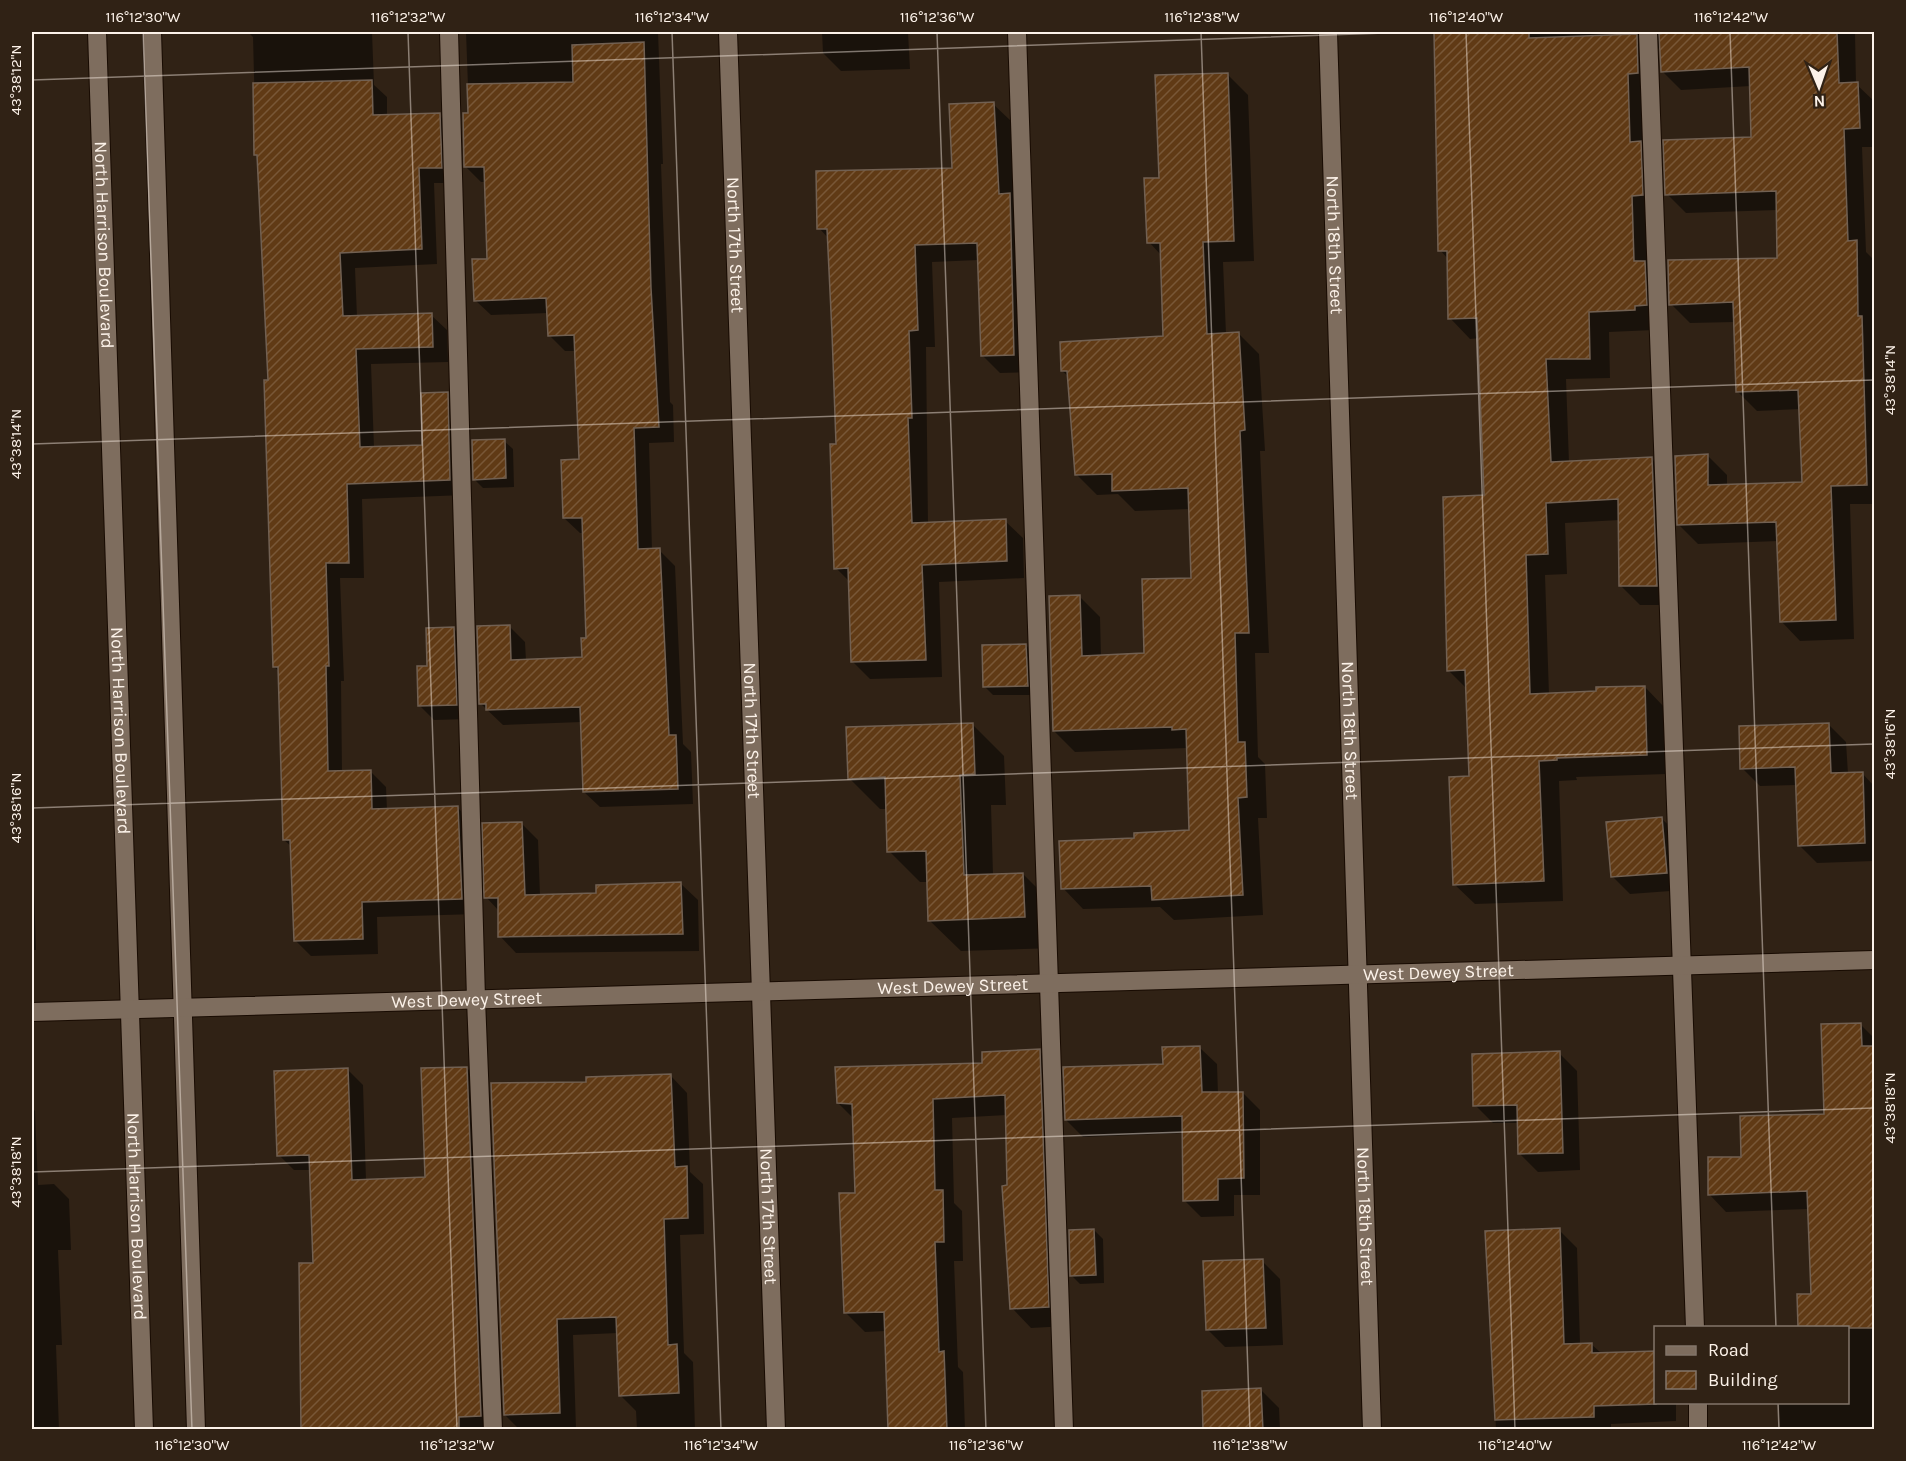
<svg xmlns="http://www.w3.org/2000/svg" width="1906" height="1461" viewBox="0 0 1906 1461" font-family="Karla,sans-serif">
  <style>
    .shadow { fill: #0007 }
    .building { fill: url(#building-hatch); stroke: #716052; stroke-width: 1.5 }
    .lines { fill: none; stroke-linecap: round; stroke-linejoin: round }
    .minor-casing { stroke: #180b02; stroke-width: 20 }
    .minor { stroke: #7e6d5e; stroke-width: 18 }
    .ticks { fill: none; stroke: #fcf2e9; stroke-width: 1.5; stroke-opacity: 0.45 }
    .labels { text-anchor: middle; dominant-baseline: central; stroke-width: 4.5; stroke-linejoin: round; paint-order: stroke }
    .street-label { font-size: 18px; fill: #fcf2e9; stroke: #302215 }
    .neatline { fill: none; stroke: #fcf2e9; stroke-width: 2 }
    .ticks-label { font-size: 15px; text-anchor: middle; fill: #fcf2e9 }
  </style>
  <defs>
    <pattern id="building-hatch" width="6" height="6" patternUnits="userSpaceOnUse" patternTransform="scale(1.5)"><rect width="6" height="6" fill="#603a15"/><path d="M-1 1l2-2M0 6l6-6M5 7l2-2" fill="none" stroke="#785737"/></pattern>
  </defs>
  <rect width="100%" height="100%" fill="#302215"/>
  <g class="shadow">
    <polygon points="248,32 372,32 374,85 387,97 387,116 439,115 455,131 456,183 434,183 437,264 355,268 357,317 431,315 447,330 448,362 371,364 374,448 424,446 447,394 463,410 465,495 362,499 364,578 340,578 344,681 341,681 342,772 370,771 386,787 387,810 457,807 473,823 477,914 377,917 378,954 311,956 296,941 292,847 284,840 280,672 274,667 269,381 258,157 256,154 253,37"/>
    <polygon points="466,32 658,32 663,164 661,164 670,402 673,405 674,442 649,443 652,550 659,550 675,566 683,744 691,752 693,804 600,807 584,792 582,722 503,725 481,704 510,627 525,642 526,661 583,659 588,639 584,533 580,533 564,518 580,461 576,351 565,351 549,335 548,313 491,315 475,300 489,260 486,182 481,182 466,167 469,114"/>
    <polygon points="822,32 908,32 910,69 841,71 823,53"/>
    <polygon points="1437,32 1855,32 1856,84 1874,101 1874,147 1862,147 1866,252 1874,260 1874,504 1850,504 1854,639 1800,641 1781,621 1779,541 1698,544 1679,525 1708,456 1727,475 1727,486 1803,483 1801,409 1757,411 1738,392 1735,322 1690,323 1671,304 1778,259 1778,210 1686,213 1667,194 1753,139 1751,86 1681,90 1662,71 1661,44 1656,53 1654,330 1609,332 1610,378 1566,379 1569,463 1652,459 1672,479 1676,605 1640,605 1620,585 1620,520 1565,523 1567,574 1545,575 1549,695 1645,687 1665,708 1667,774 1576,777 1577,780 1559,781 1563,901 1475,904 1454,884 1471,777 1468,690 1448,670 1485,497 1480,338 1470,339 1450,318 1448,259 1440,250"/>
    <polygon points="1227,74 1248,95 1254,261 1223,262 1226,334 1239,334 1259,354 1265,451 1260,451 1269,653 1255,653 1258,757 1265,764 1267,818 1258,818 1263,915 1174,920 1160,907 1083,909 1063,888 1136,839 1191,832 1188,748 1075,752 1054,731 1079,596 1100,617 1101,656 1146,655 1192,580 1190,509 1135,511 1118,494 1097,495 1076,474 1069,377 1062,371 1164,338 1161,255 1149,242 1160,179"/>
    <polygon points="993,104 1011,121 1015,201 1031,372 1000,373 983,356 979,260 932,262 935,347 926,347 928,524 1005,521 1023,538 1024,578 939,582 942,677 870,679 853,662 850,582 836,568 838,445 829,239 819,228 954,169"/>
    <polygon points="504,441 513,449 514,487 483,488 474,479"/>
    <polygon points="32,577 34,634 32,634"/>
    <polygon points="454,629 468,643 470,719 434,720 420,706"/>
    <polygon points="1026,645 1034,654 1036,695 993,695 985,687"/>
    <polygon points="1828,724 1846,742 1848,774 1862,773 1874,786 1874,861 1817,863 1799,845 1797,785 1760,786 1742,768"/>
    <polygon points="973,725 1004,756 1006,805 991,805 993,875 1023,874 1054,905 1056,948 961,951 929,920 928,882 920,882 889,851 887,809 880,809 849,778"/>
    <polygon points="1662,819 1680,836 1684,890 1630,894 1612,876"/>
    <polygon points="522,824 538,840 540,896 598,895 681,884 698,900 699,951 516,953 500,936 499,911 486,897"/>
    <polygon points="32,888 34,891 36,950 32,950"/>
    <polygon points="1861,1025 1874,1038 1874,1430 1715,1430 1780,1427 1779,1402 1848,1402 1848,1328 1812,1295 1809,1209 1726,1212 1709,1194 1742,1158 1825,1115"/>
    <polygon points="1200,1048 1217,1064 1218,1094 1243,1093 1260,1110 1260,1195 1234,1195 1234,1216 1201,1217 1184,1200 1184,1133 1083,1137 1066,1120"/>
    <polygon points="1039,1051 1059,1070 1067,1326 1031,1328 1012,1308 1007,1115 952,1118 954,1203 962,1211 963,1261 954,1261 958,1367 963,1372 965,1430 890,1430 886,1331 865,1332 845,1312 856,1194 854,1119 838,1103"/>
    <polygon points="1559,1053 1577,1071 1580,1170 1538,1172 1520,1154 1519,1123 1493,1123 1475,1105"/>
    <polygon points="467,1068 482,1083 496,1430 303,1430 314,1264 311,1170 294,1170 279,1155 348,1070 363,1085 366,1181 427,1179"/>
    <polygon points="671,1076 687,1093 690,1172 703,1184 704,1234 680,1235 684,1353 693,1362 695,1430 637,1430 636,1411 620,1395 618,1333 573,1335 576,1429 520,1430 505,1415 588,1083"/>
    <polygon points="32,1107 35,1111 38,1185 54,1184 69,1199 71,1250 58,1250 62,1345 56,1345 59,1430 32,1430"/>
    <polygon points="1094,1230 1103,1239 1104,1283 1080,1284 1072,1276"/>
    <polygon points="1559,1230 1577,1248 1580,1344 1591,1344 1656,1402 1676,1402 1676,1421 1611,1424 1611,1430 1496,1430 1487,1232"/>
    <polygon points="1262,1261 1280,1279 1283,1345 1225,1347 1207,1329"/>
    <polygon points="1261,1390 1279,1408 1280,1430 1205,1430"/>
  </g>
  <g class="building">
    <polygon points="1434,32 1529,32 1529,38 1637,34 1638,73 1628,74 1630,142 1641,141 1643,195 1632,196 1634,261 1645,261 1647,305 1635,306 1635,310 1589,312 1590,359 1546,359 1551,462 1652,457 1657,586 1619,586 1618,499 1546,503 1548,554 1526,555 1530,694 1596,691 1596,687 1645,686 1647,755 1557,758 1557,760 1539,761 1544,881 1453,885 1449,777 1469,776 1465,670 1447,671 1443,497 1484,495 1477,318 1448,319 1447,251 1438,251"/>
    <polygon points="1669,32 1837,32 1839,83 1858,82 1860,128 1844,129 1848,241 1857,240 1858,316 1862,316 1867,485 1831,486 1836,620 1780,622 1776,522 1677,525 1675,456 1708,454 1708,485 1802,482 1798,390 1736,392 1733,302 1669,305 1668,260 1777,258 1776,191 1665,195 1663,140 1751,137 1749,67 1661,72 1659,34"/>
    <polygon points="644,42 651,288 659,427 634,428 638,549 660,548 669,735 676,735 678,789 583,792 580,707 486,710 486,704 479,704 477,626 510,625 511,660 582,657 581,638 586,638 582,518 563,518 561,460 579,459 574,335 548,336 546,298 474,301 472,259 487,259 484,167 464,167 463,113 468,113 467,84 573,82 572,45"/>
    <polygon points="1228,73 1234,241 1203,242 1207,334 1239,332 1245,430 1240,431 1249,633 1235,633 1238,742 1245,742 1247,797 1238,798 1243,895 1152,900 1151,886 1061,889 1059,841 1134,838 1134,833 1189,830 1186,729 1172,730 1172,727 1053,731 1049,596 1080,595 1082,656 1144,653 1142,579 1191,578 1188,488 1112,491 1112,474 1075,475 1067,371 1061,371 1060,342 1163,336 1160,243 1147,243 1144,178 1159,178 1155,75"/>
    <polygon points="372,80 373,115 440,113 442,168 419,168 422,249 340,253 343,316 432,313 433,347 356,349 360,447 422,445 421,393 448,392 450,480 347,484 349,563 326,563 329,666 326,666 328,771 371,770 372,809 458,806 462,899 362,902 363,939 294,941 290,840 283,840 278,667 273,667 264,380 268,380 257,155 254,155 253,83"/>
    <polygon points="994,102 999,194 1010,193 1014,355 981,356 977,243 915,245 918,330 909,331 912,418 908,418 912,523 1006,519 1007,561 922,565 926,660 851,662 848,568 834,569 830,444 836,444 832,333 827,229 817,229 816,171 952,168 949,104"/>
    <polygon points="505,439 506,478 473,480 472,440"/>
    <polygon points="454,627 457,705 418,706 417,666 427,666 426,628"/>
    <polygon points="1026,644 1028,686 983,687 982,645"/>
    <polygon points="973,723 975,774 960,775 964,875 1023,873 1025,917 928,921 926,851 887,852 885,777 848,779 846,727"/>
    <polygon points="1829,723 1831,773 1863,772 1865,843 1798,846 1795,767 1740,769 1739,726"/>
    <polygon points="1662,817 1667,873 1611,877 1606,822"/>
    <polygon points="522,822 525,895 596,893 596,885 681,882 683,934 498,937 498,898 484,898 482,823"/>
    <polygon points="1861,1023 1862,1046 1875,1046 1875,1328 1798,1328 1797,1294 1811,1294 1807,1191 1708,1195 1708,1157 1741,1157 1740,1116 1824,1114 1821,1024"/>
    <polygon points="1200,1046 1202,1092 1243,1092 1244,1178 1218,1179 1218,1200 1183,1201 1182,1116 1065,1120 1063,1067 1163,1064 1162,1047"/>
    <polygon points="1040,1049 1049,1307 1010,1309 1002,1186 1007,1185 1005,1095 933,1099 935,1190 943,1190 944,1242 935,1242 939,1352 944,1351 947,1430 888,1430 884,1312 844,1313 839,1193 855,1193 852,1104 837,1103 835,1067 982,1063 982,1052"/>
    <polygon points="1560,1051 1563,1153 1518,1154 1517,1105 1473,1106 1472,1054"/>
    <polygon points="467,1067 481,1416 459,1417 459,1430 301,1430 299,1263 313,1263 309,1155 277,1156 274,1071 348,1068 352,1180 425,1177 421,1068"/>
    <polygon points="671,1074 675,1167 687,1166 688,1218 664,1219 668,1345 677,1344 679,1393 619,1396 616,1317 557,1319 560,1413 504,1415 491,1083 586,1082 586,1077"/>
    <polygon points="1560,1228 1564,1344 1592,1343 1592,1353 1656,1351 1656,1404 1594,1406 1594,1417 1495,1420 1485,1231"/>
    <polygon points="1094,1229 1096,1275 1070,1276 1069,1230"/>
    <polygon points="1263,1259 1266,1328 1206,1330 1203,1261"/>
    <polygon points="1261,1388 1263,1430 1203,1430 1202,1391"/>
  </g>
  <g class="lines">
    <g class="minor-casing">
      <g id="minor">
        <path id="s1" d="M97,32L144,1430"/>
        <polyline points="152,32 196,1430"/>
        <polyline points="449,32 476,999 493,1430"/>
        <path id="s2" d="M728,32L776,1430"/>
        <polyline points="1017,32 1064,1430"/>
        <path id="s3" d="M1328,32L1372,1430"/>
        <polyline points="1648,32 1695,1328"/>
        <path id="s4" d="M32,1012L1874,960"/>
        <polyline points="1698,1402 1698,1430"/>
      </g>
    </g>
    <use href="#minor" class="minor"/>
  </g>
  <path class="ticks" d="M143,32L192,1430M408,32L457,1430M672,32L721,1430M937,32L986,1430M1201,32L1250,1430M1466,32L1515,1430M1730,32L1776,1328M32,80L1414,32M32,444L1874,380M32,808L1874,744M32,1172L1874,1108M1778,1402L1779,1430"/>
  <g class="labels">
    <g class="street-label">
      <text stroke="none"><textPath href="#s1" startOffset="213">North Harrison Boulevard</textPath></text>
      <text stroke="none"><textPath href="#s2" startOffset="213">North 17th Street</textPath></text>
      <text stroke="none"><textPath href="#s3" startOffset="213">North 18th Street</textPath></text>
      <text stroke="none"><textPath href="#s1" startOffset="699">North Harrison Boulevard</textPath></text>
      <text stroke="none"><textPath href="#s2" startOffset="699">North 17th Street</textPath></text>
      <text stroke="none"><textPath href="#s3" startOffset="699">North 18th Street</textPath></text>
      <text stroke="none"><textPath href="#s4" startOffset="1407">West Dewey Street</textPath></text>
      <text stroke="none"><textPath href="#s4" startOffset="921">West Dewey Street</textPath></text>
      <text stroke="none"><textPath href="#s4" startOffset="435">West Dewey Street</textPath></text>
      <text stroke="none"><textPath href="#s1" startOffset="1185">North Harrison Boulevard</textPath></text>
      <text stroke="none"><textPath href="#s2" startOffset="1185">North 17th Street</textPath></text>
      <text stroke="none"><textPath href="#s3" startOffset="1185">North 18th Street</textPath></text>
    </g>
  </g>
  <rect width="1906" height="1461" fill="none" stroke="#302215" stroke-width="66"/>
  <rect x="1654" y="1326" width="195" height="78" fill="#302215" stroke="#82756a" stroke-width="1.5"/>
  <rect x="1666" y="1346" width="30" height="9" fill="#7e6d5e" stroke="#82756a" stroke-width="1.5"/>
  <text x="1708" y="1356" font-size="18" fill="#fcf2e9">Road</text>
  <rect x="1666" y="1371" width="30" height="18" fill="url(#building-hatch)" stroke="#82756a" stroke-width="1.5"/>
  <text x="1708" y="1386" font-size="18" fill="#fcf2e9">Building</text>
  <g transform="translate(1819 87) rotate(178)" stroke="#302215" stroke-width="4.5" paint-order="stroke">
  <path d="M0-4.5L10 22L0 15L-10 22Z" fill="#fcf2e9"/>
  <text y="-9" font-size="16" font-weight="bold" text-anchor="middle" fill="#fcf2e9">N</text>
  </g>
  <rect x="33" y="33" width="1840" height="1395" class="neatline"/>
  <g class="ticks-label">
    <text x="143" y="22">116°12'30"W</text>
    <text x="408" y="22">116°12'32"W</text>
    <text x="672" y="22">116°12'34"W</text>
    <text x="937" y="22">116°12'36"W</text>
    <text x="1202" y="22">116°12'38"W</text>
    <text x="1466" y="22">116°12'40"W</text>
    <text x="1731" y="22">116°12'42"W</text>
    <text transform="translate(16 80) rotate(-90)" y="5">43°38'12"N</text>
    <text transform="translate(1890 380) rotate(-90)" y="5">43°38'14"N</text>
    <text transform="translate(16 444) rotate(-90)" y="5">43°38'14"N</text>
    <text transform="translate(1890 744) rotate(-90)" y="5">43°38'16"N</text>
    <text transform="translate(16 808) rotate(-90)" y="5">43°38'16"N</text>
    <text transform="translate(1890 1108) rotate(-90)" y="5">43°38'18"N</text>
    <text transform="translate(16 1172) rotate(-90)" y="5">43°38'18"N</text>
    <text x="192" y="1450">116°12'30"W</text>
    <text x="457" y="1450">116°12'32"W</text>
    <text x="721" y="1450">116°12'34"W</text>
    <text x="986" y="1450">116°12'36"W</text>
    <text x="1250" y="1450">116°12'38"W</text>
    <text x="1515" y="1450">116°12'40"W</text>
    <text x="1779" y="1450">116°12'42"W</text>
  </g>
</svg>
